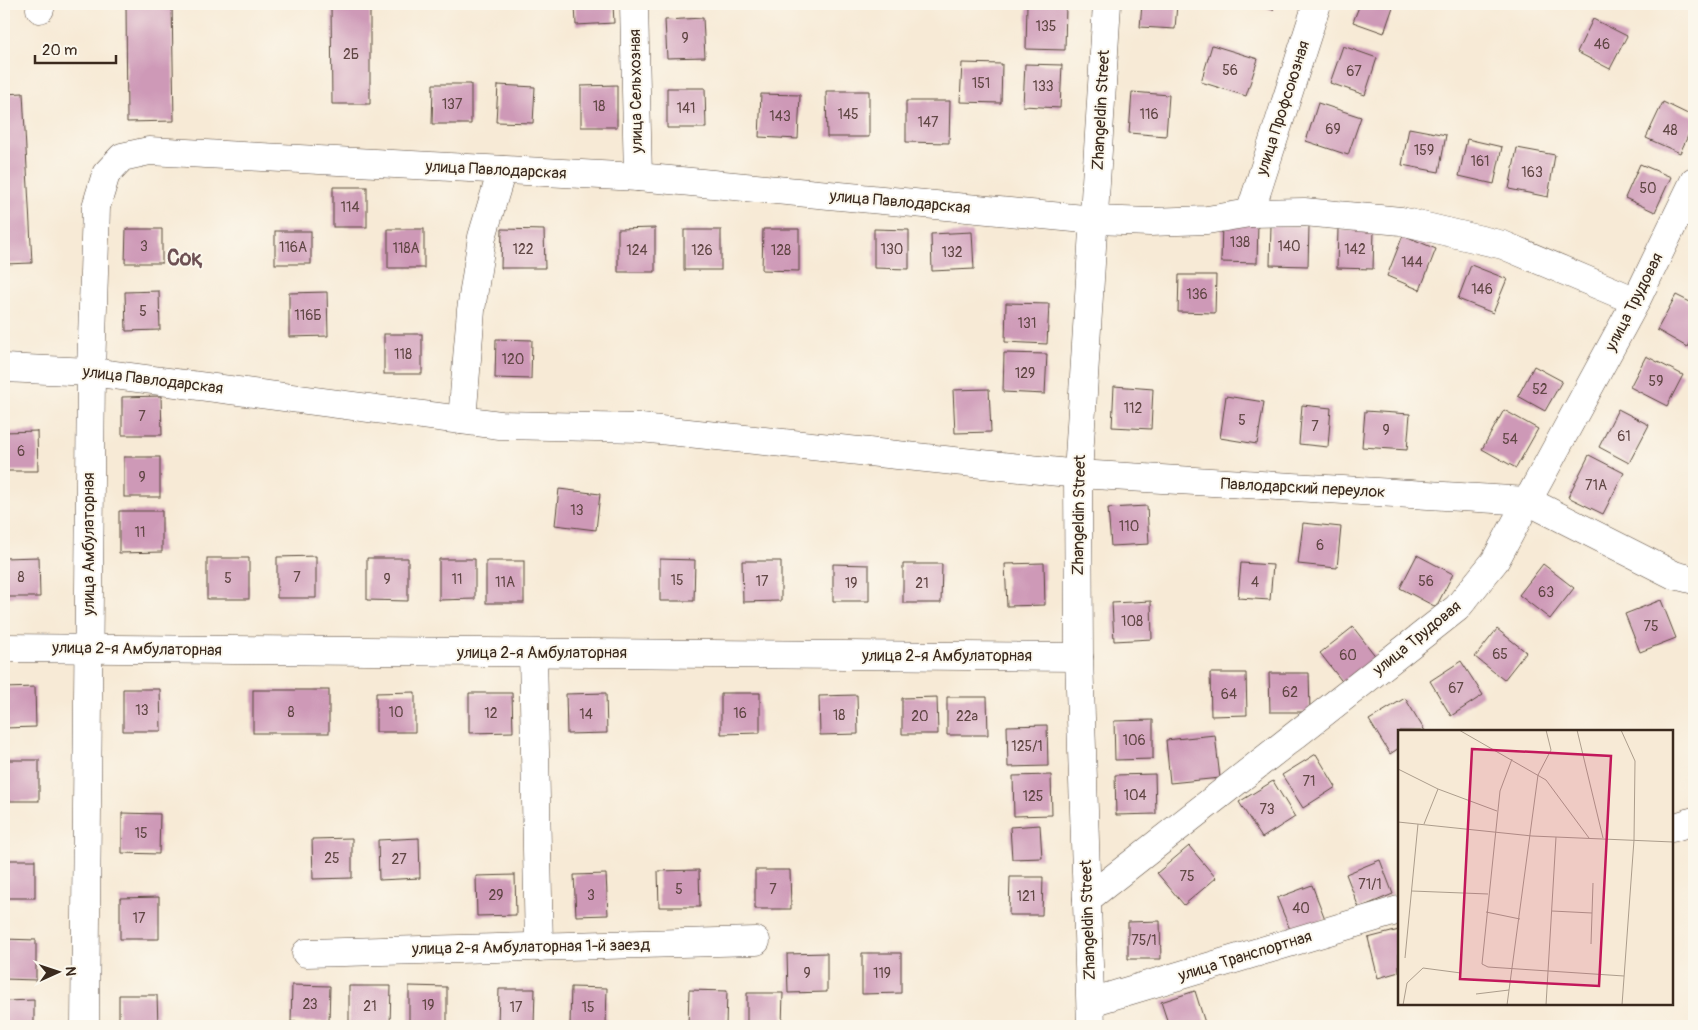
<svg xmlns="http://www.w3.org/2000/svg" width="1698" height="1030" viewBox="0 0 1698 1030" font-family="Pangolin,sans-serif">
  <style>
    .building { fill: #ce99b7 }
    .lines { fill: none; stroke-linecap: round; stroke-linejoin: round }
    .minor-casing { stroke: #57473a; stroke-width: 29 }
    .major-casing { stroke: #57473a; stroke-width: 29 }
    .minor { stroke: #fff; stroke-width: 28 }
    .major { stroke: #fff; stroke-width: 28 }
    .labels { text-anchor: middle; dominant-baseline: central; stroke-width: 4; stroke-linejoin: round; paint-order: stroke }
    .number-label { font-size: 14px; fill: #604644 }
    .street-label { font-size: 16px; fill: #3b2a1e; stroke: #fbf7ec }
    .district-label { font-size: 21px; font-weight: bold; fill: #6e5154; stroke: #fbf7ec }
    .inset-road { fill: none; stroke: #ac9d8c; stroke-width: 1 }
    .view { fill: #c2185b; fill-opacity: 0.15; stroke: #c2185b; stroke-width: 2.5 }
    .inset-edge { fill: none; stroke: #3b2a1e; stroke-width: 2.5 }
  </style>
  <rect width="100%" height="100%" fill="#fbf7ec"/>
  <filter id="ink" filterUnits="userSpaceOnUse"><feTurbulence type="fractalNoise" baseFrequency=".02" numOctaves="2"/><feDisplacementMap in="SourceGraphic" scale="10" xChannelSelector="R" yChannelSelector="G"/><feConvolveMatrix kernelMatrix="1 2 1 2 8 2 1 2 1" color-interpolation-filters="sRGB"/></filter>
  <filter id="wash" filterUnits="userSpaceOnUse"><feTurbulence type="fractalNoise" baseFrequency=".0096" numOctaves="4" result="noise"/><feDisplacementMap in="SourceGraphic" scale="20" xChannelSelector="R" yChannelSelector="G"/><feGaussianBlur stdDeviation="1.12" result="paint"/><feColorMatrix in="noise" values="0 0 0 0 0 0 0 0 0 0 0 0 0 0 0 0 0 1.4 0 .05"/><feComposite in="paint" operator="in"/></filter>
  <g filter="url(#wash)">
    <rect width="100%" height="100%" fill="#f7ead6"/>
    <g id="blocks">
      <g class="building">
        <polygon points="126,4 172,4 174,121 127,122"/>
        <polygon points="331,4 370,4 370,104 332,104"/>
        <polygon points="575,4 613,4 614,23 576,25"/>
        <polygon points="663,4 702,4 702,6 663,7"/>
        <polygon points="1027,4 1066,4 1065,50 1026,49"/>
        <polygon points="1142,4 1177,4 1175,29 1140,27"/>
        <polygon points="1255,4 1275,4 1273,10"/>
        <polygon points="1360,4 1394,4 1384,33 1353,22"/>
        <polygon points="703,18 705,57 667,58 665,20"/>
        <polygon points="1593,19 1627,36 1610,69 1577,52"/>
        <polygon points="1212,45 1258,59 1246,96 1201,82"/>
        <polygon points="1343,46 1377,58 1365,95 1330,83"/>
        <polygon points="962,63 1002,64 1001,103 960,102"/>
        <polygon points="1025,64 1062,65 1060,108 1023,106"/>
        <polygon points="433,84 471,84 471,124 432,124"/>
        <polygon points="498,85 535,87 533,123 496,122"/>
        <polygon points="617,85 617,127 581,127 581,86"/>
        <polygon points="667,88 705,88 706,128 667,128"/>
        <polygon points="826,91 869,91 869,137 827,137"/>
        <polygon points="1132,92 1169,95 1166,136 1129,133"/>
        <polygon points="23,93 32,263 4,264 4,94"/>
        <polygon points="761,94 800,95 798,139 759,137"/>
        <polygon points="906,101 950,101 949,143 906,142"/>
        <polygon points="1663,102 1694,117 1694,123 1680,153 1646,138"/>
        <polygon points="1318,103 1361,117 1348,155 1306,141"/>
        <polygon points="1409,128 1446,135 1439,172 1402,165"/>
        <polygon points="1467,139 1502,147 1494,184 1459,176"/>
        <polygon points="1517,148 1555,155 1548,197 1509,189"/>
        <polygon points="1640,164 1671,177 1655,212 1625,198"/>
        <rect x="333" y="187" width="34" height="40"/>
        <polygon points="1222,221 1258,222 1257,263 1221,262"/>
        <polygon points="1271,225 1309,226 1308,266 1270,265"/>
        <polygon points="655,228 655,272 618,272 618,229"/>
        <polygon points="126,229 162,229 162,263 125,263"/>
        <rect x="388" y="229" width="36" height="39"/>
        <polygon points="502,229 544,230 545,268 501,268"/>
        <polygon points="763,229 799,229 799,271 762,270"/>
        <polygon points="874,229 909,230 909,269 874,268"/>
        <polygon points="1338,229 1374,230 1373,269 1337,268"/>
        <rect x="684" y="230" width="37" height="40"/>
        <rect x="275" y="231" width="36" height="33"/>
        <polygon points="972,232 974,269 932,271 931,234"/>
        <polygon points="1403,235 1436,249 1420,290 1387,276"/>
        <polygon points="1471,265 1507,279 1493,313 1458,299"/>
        <polygon points="1179,275 1216,275 1215,313 1178,312"/>
        <polygon points="159,291 160,330 126,331 125,292"/>
        <polygon points="327,292 328,336 289,337 289,293"/>
        <polygon points="1676,295 1694,304 1694,334 1687,347 1657,330"/>
        <polygon points="1006,303 1049,304 1047,344 1005,342"/>
        <rect x="384" y="334" width="38" height="40"/>
        <polygon points="496,339 532,340 531,379 495,378"/>
        <polygon points="1004,353 1047,354 1045,394 1003,392"/>
        <polygon points="1646,356 1683,375 1667,406 1630,387"/>
        <polygon points="1534,366 1562,381 1545,411 1518,396"/>
        <polygon points="1114,386 1153,389 1151,429 1112,427"/>
        <polygon points="989,389 991,432 955,433 953,390"/>
        <polygon points="161,396 162,435 122,435 122,397"/>
        <polygon points="1226,396 1264,402 1257,444 1220,438"/>
        <polygon points="1302,405 1331,408 1328,447 1299,444"/>
        <polygon points="1618,409 1649,425 1629,463 1599,447"/>
        <polygon points="1504,410 1538,429 1516,468 1482,449"/>
        <polygon points="1365,411 1410,414 1407,450 1362,447"/>
        <polygon points="37,431 38,471 4,471 4,432"/>
        <polygon points="1589,455 1624,473 1603,514 1568,497"/>
        <rect x="124" y="457" width="36" height="40"/>
        <polygon points="559,489 600,494 596,530 555,525"/>
        <polygon points="1147,506 1149,544 1111,546 1108,508"/>
        <polygon points="119,511 162,511 162,552 119,553"/>
        <polygon points="1303,523 1341,527 1337,568 1298,564"/>
        <polygon points="1417,555 1453,574 1436,607 1400,588"/>
        <polygon points="316,556 316,598 277,598 277,557"/>
        <polygon points="39,557 40,597 4,597 4,558"/>
        <rect x="207" y="558" width="42" height="41"/>
        <polygon points="367,558 408,558 408,601 367,600"/>
        <polygon points="439,559 475,559 475,599 439,600"/>
        <polygon points="660,559 695,560 694,601 660,601"/>
        <rect x="486" y="561" width="38" height="42"/>
        <polygon points="742,561 781,561 781,601 743,602"/>
        <polygon points="1044,563 1045,605 1007,606 1005,564"/>
        <polygon points="1241,563 1273,565 1270,600 1238,598"/>
        <polygon points="833,564 869,565 869,601 833,601"/>
        <polygon points="903,564 942,564 941,603 903,603"/>
        <polygon points="1543,564 1574,588 1550,619 1519,595"/>
        <polygon points="1661,600 1676,638 1640,652 1625,614"/>
        <polygon points="1151,601 1152,639 1114,641 1112,603"/>
        <polygon points="1353,627 1377,658 1344,684 1320,653"/>
        <polygon points="1497,629 1526,652 1504,680 1475,657"/>
        <polygon points="1461,661 1483,695 1451,716 1430,681"/>
        <polygon points="1210,673 1246,673 1247,715 1211,716"/>
        <polygon points="1269,673 1309,673 1310,712 1270,712"/>
        <polygon points="35,687 36,727 4,728 4,688"/>
        <polygon points="123,689 160,689 161,731 123,731"/>
        <rect x="253" y="690" width="76" height="43"/>
        <polygon points="415,692 415,732 376,732 376,693"/>
        <polygon points="469,693 512,693 513,732 469,733"/>
        <polygon points="606,693 607,733 567,734 566,694"/>
        <polygon points="721,693 760,693 760,733 721,734"/>
        <polygon points="857,695 858,734 820,735 819,696"/>
        <polygon points="937,697 938,734 902,734 902,698"/>
        <polygon points="947,697 987,697 988,735 947,735"/>
        <polygon points="1405,698 1425,731 1399,731 1399,748 1390,754 1369,720"/>
        <polygon points="1153,720 1153,759 1115,760 1114,721"/>
        <polygon points="1047,725 1048,766 1008,767 1007,726"/>
        <polygon points="1215,735 1220,778 1170,783 1166,740"/>
        <polygon points="1316,754 1336,787 1303,808 1282,775"/>
        <rect x="4" y="760" width="35" height="41"/>
        <polygon points="1155,774 1156,814 1116,815 1115,775"/>
        <polygon points="1051,775 1052,815 1014,816 1013,776"/>
        <polygon points="1273,781 1295,817 1262,838 1239,802"/>
        <polygon points="122,813 160,814 159,854 122,853"/>
        <polygon points="1040,825 1042,858 1012,859 1010,827"/>
        <polygon points="352,838 352,878 313,879 312,839"/>
        <polygon points="419,838 420,878 379,880 378,840"/>
        <polygon points="1189,846 1216,878 1184,905 1157,873"/>
        <rect x="4" y="860" width="31" height="38"/>
        <polygon points="1380,860 1393,894 1359,908 1346,874"/>
        <polygon points="699,870 700,907 659,907 658,871"/>
        <polygon points="755,870 790,870 791,909 755,909"/>
        <polygon points="606,874 608,915 576,916 574,875"/>
        <polygon points="515,875 516,915 477,916 476,876"/>
        <polygon points="1010,877 1043,877 1042,915 1009,915"/>
        <polygon points="1312,885 1325,919 1291,932 1277,898"/>
        <polygon points="159,897 159,939 120,939 120,898"/>
        <polygon points="1160,921 1161,959 1128,959 1128,922"/>
        <polygon points="1399,930 1399,972 1378,978 1368,938"/>
        <polygon points="4,939 36,940 36,980 4,979"/>
        <polygon points="827,953 827,992 788,993 787,954"/>
        <polygon points="862,953 901,953 901,993 862,994"/>
        <polygon points="292,985 330,986 329,1022 291,1022"/>
        <polygon points="349,986 391,986 390,1026 349,1026"/>
        <polygon points="409,986 447,987 447,1024 409,1023"/>
        <polygon points="571,987 607,988 606,1026 570,1026"/>
        <polygon points="499,989 535,989 534,1026 498,1025"/>
        <polygon points="689,990 727,991 726,1026 688,1026"/>
        <polygon points="1195,991 1206,1026 1169,1026 1161,1002"/>
        <polygon points="747,993 783,993 782,1026 747,1026"/>
        <polygon points="119,995 157,995 158,1026 119,1026"/>
        <polygon points="34,1000 34,1026 4,1026 4,1001"/>
      </g>
    </g>
  </g>
  <g filter="url(#ink)">
    <use href="#blocks" fill-opacity="0" stroke="#57473a" stroke-width="1"/>
    <g class="lines">
      <g class="minor-casing">
        <g id="minor">
          <polyline points="634,4 638,177"/>
          <polyline points="40,9 41,4"/>
          <polyline points="1250,213 1317,4"/>
          <polyline points="4,368 91,372 500,425 641,428 1078,474 1528,501 1674,575 1694,580"/>
          <polyline points="462,420 471,310 482,237 502,170"/>
          <polyline points="4,648 1079,657"/>
          <polyline points="533,653 539,947"/>
          <polyline points="1672,828 1694,821"/>
          <polyline points="1087,899 1457,608 1495,561 1636,301 1694,181"/>
          <polyline points="306,953 756,941"/>
          <polyline points="1091,1002 1399,910"/>
          <polyline points="85,1026 91,372 96,207 106,174 122,157 149,151 638,177 1095,220 1150,222 1207,220 1250,213 1304,212 1401,221 1503,245 1636,301"/>
        </g>
      </g>
      <g class="major-casing">
        <polyline id="major" points="1091,1026 1079,657 1078,474 1107,4"/>
      </g>
      <use href="#minor" class="minor"/>
      <use href="#major" class="major"/>
    </g>
  </g>
  <g class="labels">
    <g class="number-label">
      <text x="1046" y="26">135</text>
      <text x="685" y="38">9</text>
      <text x="1602" y="44">46</text>
      <text x="351" y="54">2Б</text>
      <text x="1230" y="70">56</text>
      <text x="1354" y="71">67</text>
      <text x="981" y="83">151</text>
      <text x="1043" y="86">133</text>
      <text x="452" y="104">137</text>
      <text x="599" y="106">18</text>
      <text x="686" y="108">141</text>
      <text x="848" y="114">145</text>
      <text x="1149" y="114">116</text>
      <text x="780" y="116">143</text>
      <text x="928" y="122">147</text>
      <text x="1333" y="129">69</text>
      <text x="1670" y="130">48</text>
      <text x="1424" y="150">159</text>
      <text x="1480" y="161">161</text>
      <text x="1532" y="172">163</text>
      <text x="1648" y="188">50</text>
      <text x="350" y="207">114</text>
      <text x="1240" y="242">138</text>
      <text x="144" y="246">3</text>
      <text x="1289" y="246">140</text>
      <text x="293" y="247">116А</text>
      <text x="406" y="248">118А</text>
      <text x="523" y="249">122</text>
      <text x="892" y="249">130</text>
      <text x="1355" y="249">142</text>
      <text x="637" y="250">124</text>
      <text x="702" y="250">126</text>
      <text x="781" y="250">128</text>
      <text x="952" y="252">132</text>
      <text x="1412" y="262">144</text>
      <text x="1482" y="289">146</text>
      <text x="1197" y="294">136</text>
      <text x="143" y="311">5</text>
      <text x="308" y="315">116Б</text>
      <text x="1027" y="323">131</text>
      <text x="403" y="354">118</text>
      <text x="513" y="359">120</text>
      <text x="1025" y="373">129</text>
      <text x="1656" y="381">59</text>
      <text x="1540" y="389">52</text>
      <text x="1133" y="408">112</text>
      <text x="142" y="416">7</text>
      <text x="1242" y="420">5</text>
      <text x="1315" y="426">7</text>
      <text x="1386" y="430">9</text>
      <text x="1624" y="436">61</text>
      <text x="1510" y="439">54</text>
      <text x="21" y="451">6</text>
      <text x="142" y="477">9</text>
      <text x="1596" y="485">71А</text>
      <text x="577" y="510">13</text>
      <text x="1129" y="526">110</text>
      <text x="140" y="532">11</text>
      <text x="1320" y="545">6</text>
      <text x="21" y="577">8</text>
      <text x="297" y="577">7</text>
      <text x="228" y="578">5</text>
      <text x="387" y="579">9</text>
      <text x="457" y="579">11</text>
      <text x="677" y="580">15</text>
      <text x="762" y="581">17</text>
      <text x="1426" y="581">56</text>
      <text x="505" y="582">11А</text>
      <text x="1255" y="582">4</text>
      <text x="851" y="583">19</text>
      <text x="922" y="583">21</text>
      <text x="1546" y="592">63</text>
      <text x="1132" y="621">108</text>
      <text x="1651" y="626">75</text>
      <text x="1500" y="654">65</text>
      <text x="1348" y="655">60</text>
      <text x="1456" y="688">67</text>
      <text x="1290" y="692">62</text>
      <text x="1229" y="694">64</text>
      <text x="142" y="710">13</text>
      <text x="291" y="712">8</text>
      <text x="396" y="712">10</text>
      <text x="491" y="713">12</text>
      <text x="740" y="713">16</text>
      <text x="586" y="714">14</text>
      <text x="839" y="715">18</text>
      <text x="920" y="716">20</text>
      <text x="967" y="716">22а</text>
      <text x="1134" y="740">106</text>
      <text x="1027" y="746">125/1</text>
      <text x="1309" y="781">71</text>
      <text x="1135" y="795">104</text>
      <text x="1033" y="796">125</text>
      <text x="1267" y="809">73</text>
      <text x="141" y="833">15</text>
      <text x="332" y="858">25</text>
      <text x="399" y="859">27</text>
      <text x="1187" y="876">75</text>
      <text x="1370" y="884">71/1</text>
      <text x="679" y="889">5</text>
      <text x="773" y="889">7</text>
      <text x="496" y="895">29</text>
      <text x="591" y="895">3</text>
      <text x="1026" y="896">121</text>
      <text x="1301" y="908">40</text>
      <text x="139" y="918">17</text>
      <text x="1144" y="940">75/1</text>
      <text x="807" y="973">9</text>
      <text x="882" y="973">119</text>
      <text x="310" y="1004">23</text>
      <text x="428" y="1005">19</text>
      <text x="370" y="1006">21</text>
      <text x="516" y="1007">17</text>
      <text x="588" y="1007">15</text>
    </g>
    <g class="street-label">
      <text transform="translate(636 91) rotate(-91)">улица Сельхозная</text>
      <text transform="translate(1283 108) rotate(-72)">улица Профсоюзная</text>
      <text transform="translate(1101 110) rotate(-87)">Zhangeldin Street</text>
      <text transform="translate(496 170) rotate(3)">улица Павлодарская</text>
      <text transform="translate(900 202) rotate(5)">улица Павлодарская</text>
      <text transform="translate(1634 302) rotate(-63)">улица Трудовая</text>
      <text transform="translate(153 380) rotate(7)">улица Павлодарская</text>
      <text transform="translate(1303 488) rotate(3)">Павлодарский переулок</text>
      <text transform="translate(1079 515) rotate(-89)">Zhangeldin Street</text>
      <text transform="translate(89 544) rotate(-90)">улица Амбулаторная</text>
      <text transform="translate(1417 638) rotate(-39)">улица Трудовая</text>
      <text transform="translate(137 649) rotate(1)">улица 2-я Амбулаторная</text>
      <text x="542" y="653">улица 2-я Амбулаторная</text>
      <text x="947" y="656">улица 2-я Амбулаторная</text>
      <text transform="translate(1088 920) rotate(-92)">Zhangeldin Street</text>
      <text transform="translate(531 947) rotate(-1)">улица 2-я Амбулаторная 1-й заезд</text>
      <text transform="translate(1245 956) rotate(-17)">улица Транспортная</text>
    </g>
    <g class="district-label">
      <text x="185" y="258">Соқ</text>
    </g>
  </g>
  <g transform="translate(1398 730)">
    <rect width="275" height="275" fill="#f7ead6"/>
    <path class="inset-road" d="M61,0L148,50L191,108M179,0L205,108M223,0L237,31L236,110L224,275M114,29L102,61L84,234L90,237L226,246M0,39L40,59L99,81M0,92L134,106L275,112M26,94L40,59M14,161L90,164M154,181L194,183M88,182L122,189M193,214L195,153M7,228L20,94M78,264L111,260M5,275L9,253L25,238L63,243M109,275L140,45L153,20L148,0M148,275L158,107"/>
    <path class="view" d="M74,19L213,26L201,256L62,249Z"/>
    <rect width="275" height="275" class="inset-edge"/>
  </g>
  <rect width="1698" height="1030" fill="none" stroke="#fbf7ec" stroke-width="20"/>
  <g transform="translate(58 972) rotate(87)" stroke="#fbf7ec" stroke-width="4" paint-order="stroke">
  <path d="M0-4L9 19L0 12L-9 19Z" fill="#3b2a1e"/>
  <text y="-8" font-size="14" font-weight="bold" text-anchor="middle" fill="#3b2a1e">N</text>
  </g>
  <path d="M35 55v8h81v-8" fill="none" stroke="#3b2a1e" stroke-width="2.5"/>
  <text x="42" y="55" font-size="15" fill="#3b2a1e" stroke="#fbf7ec" stroke-width="4" paint-order="stroke">20 m</text>
</svg>
